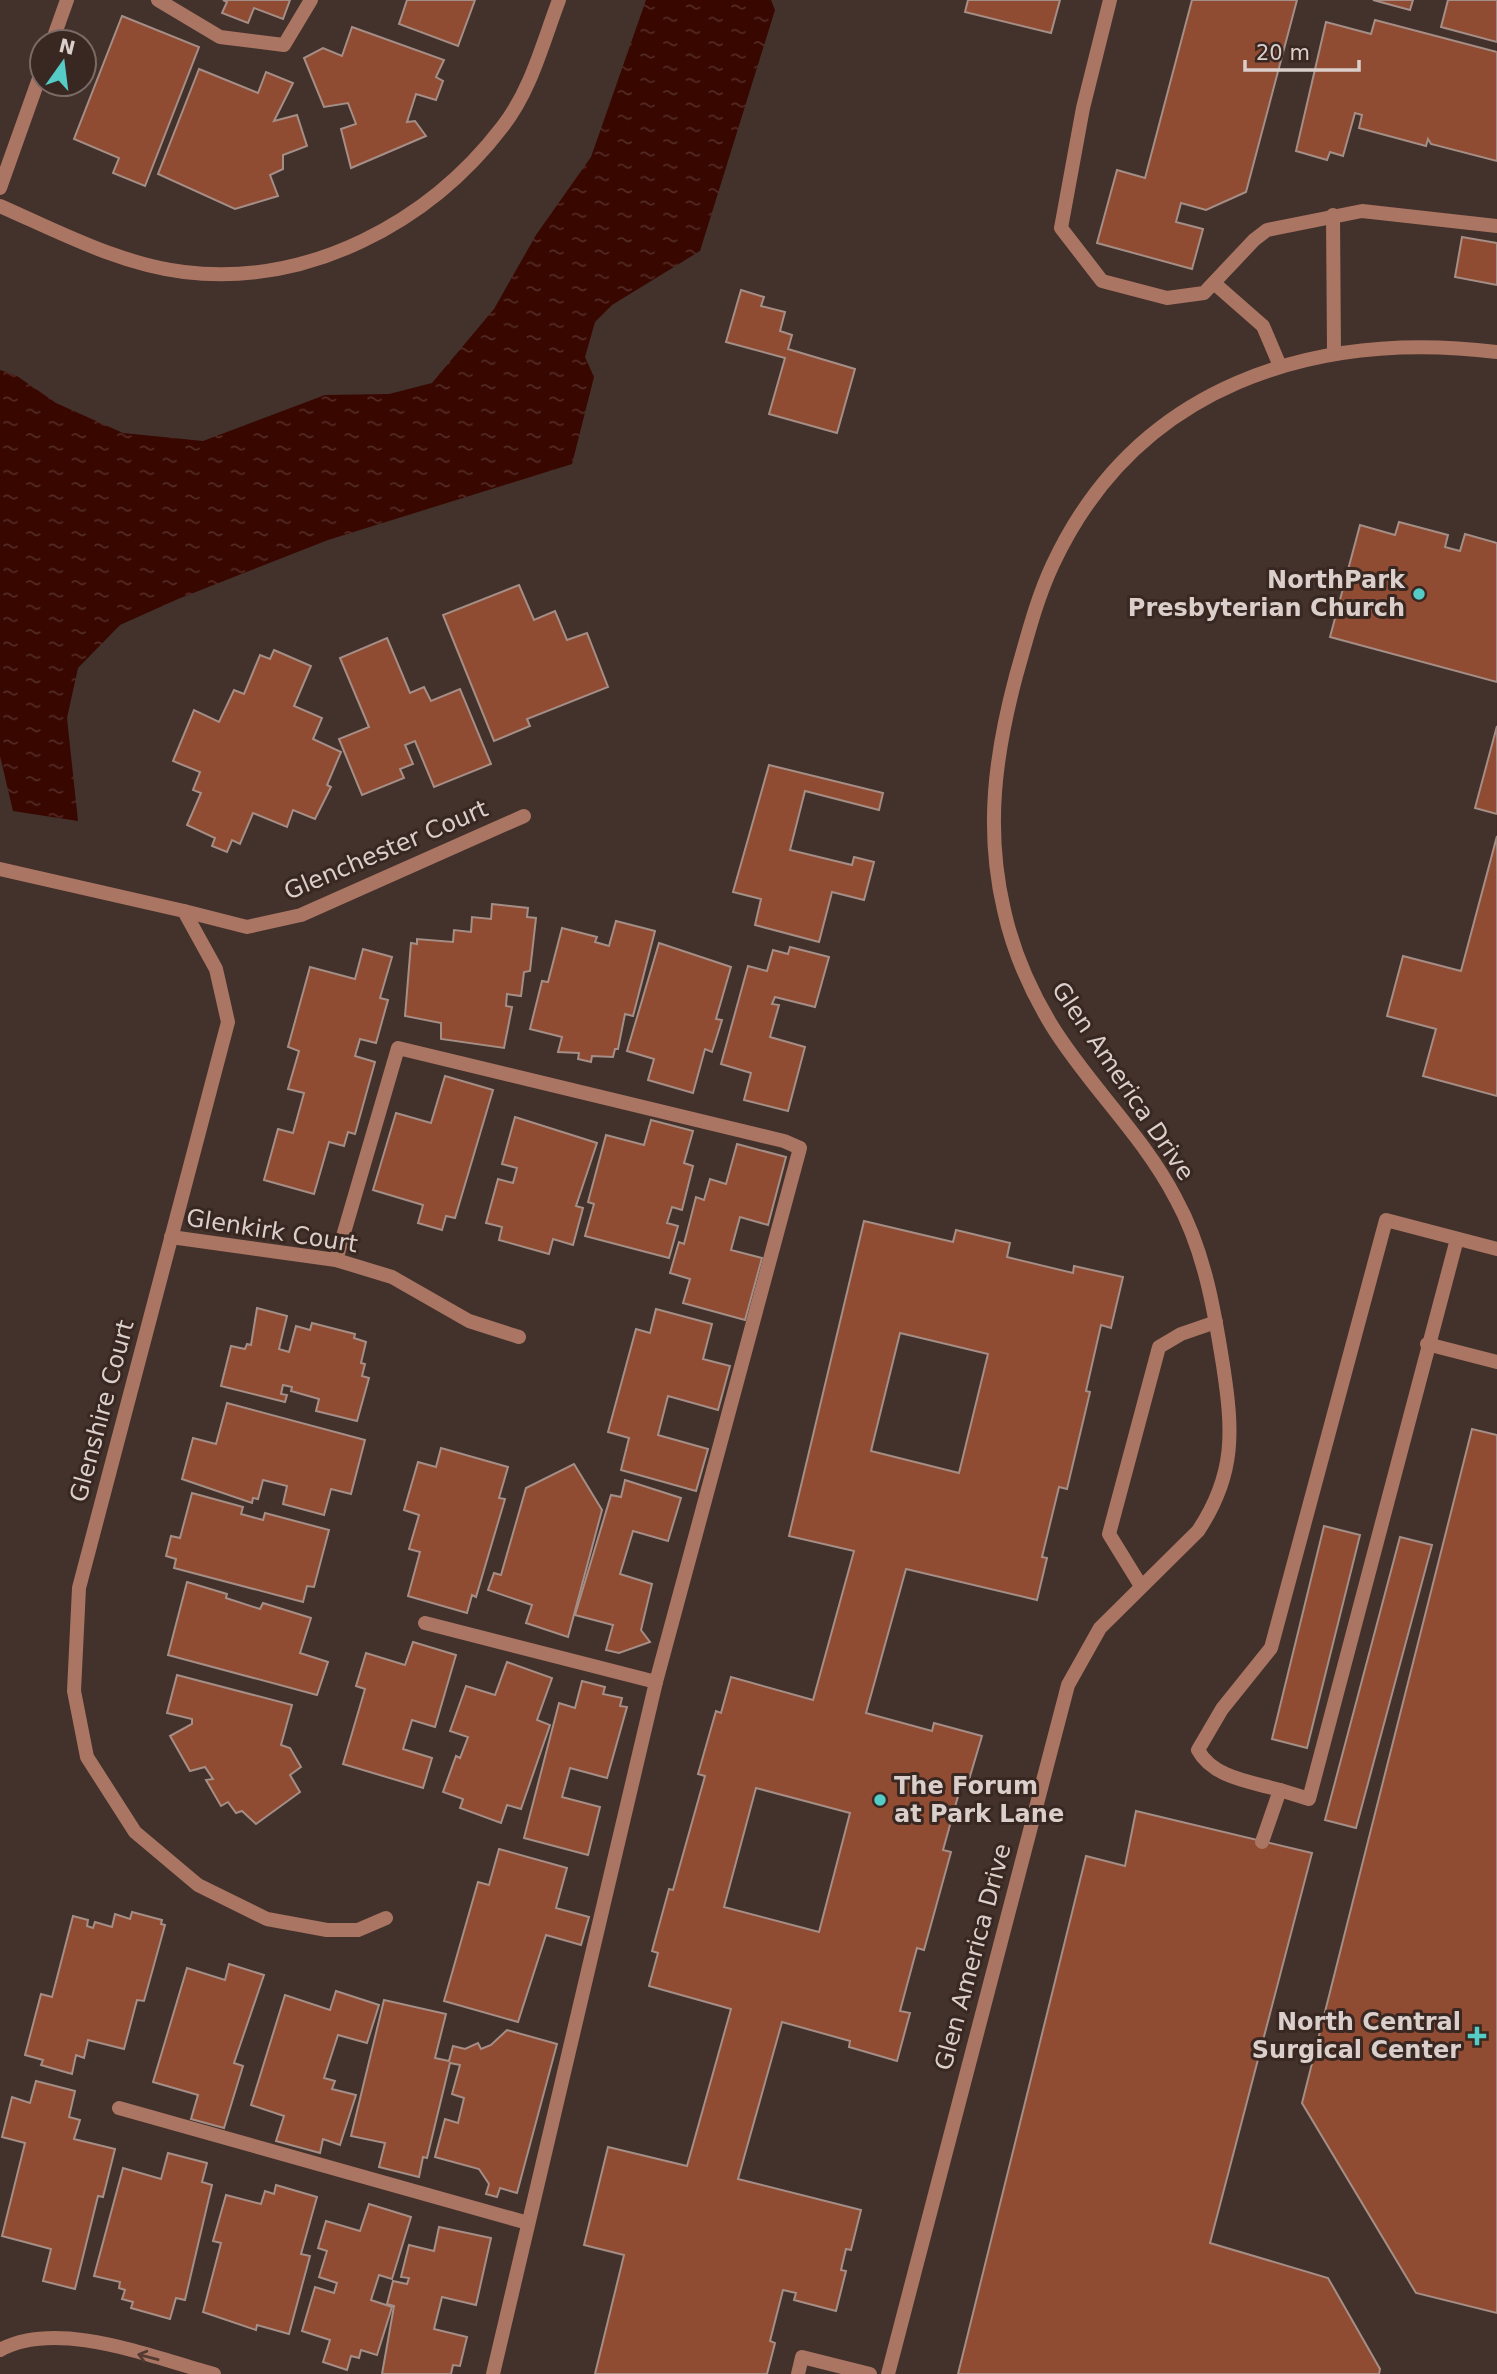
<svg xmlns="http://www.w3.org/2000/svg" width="1497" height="2374" viewBox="0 0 1497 2374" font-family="'DejaVu Sans',sans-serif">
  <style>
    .water { fill: url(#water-ripples) }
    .building { fill: #904b33; stroke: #a48e86; stroke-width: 2; fill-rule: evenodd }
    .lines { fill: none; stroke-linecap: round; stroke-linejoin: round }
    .lane { stroke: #aa7563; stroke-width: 14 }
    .street { stroke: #aa7563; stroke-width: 14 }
    .oneway { stroke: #553a32 }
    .poi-dot { fill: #55cdc6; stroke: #392721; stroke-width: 2.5 }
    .labels { text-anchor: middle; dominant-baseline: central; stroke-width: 6; stroke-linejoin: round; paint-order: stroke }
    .poi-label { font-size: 24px; font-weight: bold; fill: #dbcfcb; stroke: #392721; text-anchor: end }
    .street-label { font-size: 24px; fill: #dbcfcb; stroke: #392721 }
  </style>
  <defs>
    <pattern id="water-ripples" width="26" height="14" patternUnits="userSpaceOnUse" patternTransform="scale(1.75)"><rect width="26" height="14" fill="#370700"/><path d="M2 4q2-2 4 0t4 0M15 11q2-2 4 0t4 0" fill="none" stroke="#532a24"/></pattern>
  </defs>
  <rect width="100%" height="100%" fill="#43312b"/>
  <polygon class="water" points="646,0 771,0 775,10 700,251 612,305 595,322 585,357 594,377 572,464 328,540 178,599 120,625 78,668 67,718 78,821 13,811 0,756 0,370 17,376 56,403 123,433 203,441 325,395 389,394 432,383 494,309 536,235 591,157"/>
  <g class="building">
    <polygon points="223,0 290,0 283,19 254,8 248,23 222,13 227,2"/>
    <polygon points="407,0 475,0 458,46 399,24"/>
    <polygon points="968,0 1060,0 1051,33 965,12"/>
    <polygon points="1192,0 1297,0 1246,192 1206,210 1181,203 1176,222 1203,229 1192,269 1097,243 1117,170 1145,178"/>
    <polygon points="1373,0 1413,0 1410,10"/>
    <polygon points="1448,0 1497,0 1497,42 1441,27"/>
    <polygon points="122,16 199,47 145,186 113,173 119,158 74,139"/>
    <polygon points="1375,20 1497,52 1497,161 1431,144 1428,139 1426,146 1359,128 1362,115 1355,113 1343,156 1330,152 1327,160 1296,151 1326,22 1371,34"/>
    <polygon points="352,27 444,60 436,77 443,81 436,100 416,94 407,122 415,121 426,136 351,168 341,129 356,124 348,103 324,107 304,58 323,48 342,56"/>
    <polygon points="199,69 258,93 266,72 293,83 274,121 297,115 307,146 283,155 283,169 270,175 278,196 235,209 158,174"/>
    <polygon points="1462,237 1497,243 1497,285 1455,277"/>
    <polygon points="741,290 764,297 761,306 785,312 780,331 792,335 788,349 855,369 837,433 769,414 785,358 726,342"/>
    <polygon points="1399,522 1448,535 1445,547 1460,551 1465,534 1497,543 1497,682 1330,637 1360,525 1395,535"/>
    <polygon points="519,585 534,620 555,611 567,640 587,633 608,687 527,719 530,726 494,741 443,615"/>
    <polygon points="387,638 410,693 424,687 431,701 460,689 491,764 434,787 415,741 405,745 413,764 400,769 404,778 362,795 339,739 369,727 340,658"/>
    <polygon points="274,650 311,666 294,706 322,718 313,739 341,752 327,785 331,787 315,819 293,810 287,827 253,813 240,844 232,840 227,852 212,846 215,838 187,825 201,793 193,790 200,772 173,761 194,710 219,722 234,690 244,694 260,655 270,659"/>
    <polygon points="1497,726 1497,814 1475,808"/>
    <polygon points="769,765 883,793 879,810 805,791 790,850 852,865 854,857 874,862 864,900 832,892 819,942 755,925 761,899 733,892"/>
    <polygon points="1497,836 1497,1096 1423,1076 1436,1029 1387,1016 1403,956 1461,971"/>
    <polygon points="492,904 528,908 527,917 536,918 530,971 524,972 521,996 507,994 506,1006 512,1007 504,1048 441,1039 441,1023 405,1016 411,943 417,944 417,939 453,942 454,930 471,932 472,917 491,919"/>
    <polygon points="616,921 655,931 633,1016 625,1014 618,1049 615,1049 613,1057 592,1056 591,1062 578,1059 579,1053 558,1052 562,1037 530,1029 542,981 548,982 562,928 597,937 595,942 609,946"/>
    <polygon points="659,943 731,967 716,1019 722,1020 712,1052 705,1049 693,1093 648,1080 654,1059 627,1051"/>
    <polygon points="790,947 829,957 815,1007 775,997 772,1004 779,1005 770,1037 805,1047 788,1111 744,1100 751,1073 721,1064 748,966 767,971 773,950 788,954"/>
    <polygon points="363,949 392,957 380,998 388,1000 376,1043 360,1039 355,1056 375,1062 355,1134 348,1132 344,1146 329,1142 314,1194 264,1180 278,1129 293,1133 304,1093 288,1089 299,1051 288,1047 310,967 355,979"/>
    <polygon points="445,1076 493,1090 455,1218 446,1216 442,1230 418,1223 423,1205 373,1190 396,1113 431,1123"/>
    <polygon points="515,1117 597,1143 576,1206 583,1208 573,1245 553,1239 549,1254 499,1240 502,1227 486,1223 498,1179 513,1183 517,1168 502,1164"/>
    <polygon points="651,1120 693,1131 684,1163 693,1166 682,1210 672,1207 667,1223 678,1226 669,1258 585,1236 594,1204 588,1202 606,1135 644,1145"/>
    <polygon points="737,1144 786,1157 768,1225 740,1217 731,1250 762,1258 745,1320 683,1303 690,1279 670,1273 679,1242 684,1244 696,1197 704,1200 710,1179 726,1184"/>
    <path d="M864,1221L953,1242L956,1230L1010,1243L1007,1257L1073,1273L1074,1266L1123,1277L1111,1328L1101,1325L1086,1391L1090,1392L1067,1489L1059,1487L1042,1557L1047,1558L1037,1600L906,1569L866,1713L932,1731L934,1723L982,1736L968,1783L962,1782L943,1850L951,1852L924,1950L917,1948L900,2011L910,2013L897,2061L849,2047L850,2041L782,2022L738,2179L861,2210L851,2250L846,2249L841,2270L846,2271L836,2311L794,2300L796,2293L783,2290L770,2341L775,2343L767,2374H595L624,2255L584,2245L608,2147L687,2166L731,2009L649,1986L658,1953L652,1951L669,1889L673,1890L705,1776L698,1774L716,1711L721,1713L731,1677L813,1700L854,1551L789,1536ZM900,1333L988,1354L959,1473L871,1451ZM756,1788L850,1813L819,1932L724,1907Z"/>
    <polygon points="257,1308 287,1316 279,1349 289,1352 296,1326 310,1330 312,1323 355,1334 354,1338 366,1342 361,1363 365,1364 362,1376 369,1378 357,1421 316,1411 319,1399 291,1391 292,1387 283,1385 281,1394 287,1395 285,1402 221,1386 231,1346 245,1349 247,1344 251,1345"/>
    <polygon points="656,1309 712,1324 703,1359 730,1366 718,1410 668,1396 658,1435 708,1449 696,1491 621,1470 629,1438 608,1432 636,1329 650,1333"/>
    <polygon points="227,1403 365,1440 351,1494 331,1489 324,1515 283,1504 287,1486 263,1480 258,1499 253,1498 252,1503 182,1479 193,1438 216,1444"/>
    <polygon points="1472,1429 1497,1435 1497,2313 1416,2293 1302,2103"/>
    <polygon points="441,1448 508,1467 499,1498 505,1499 476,1597 472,1595 467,1613 408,1596 420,1552 409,1549 419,1515 404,1510 418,1462 436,1467"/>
    <polygon points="574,1464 602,1510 568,1637 526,1623 532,1605 488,1590 494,1573 501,1575 526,1488"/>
    <polygon points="625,1480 681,1498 668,1541 633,1531 620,1574 652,1584 641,1630 650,1642 619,1653 606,1650 613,1625 575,1615 611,1495 621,1497"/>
    <polygon points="192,1493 243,1507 241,1514 263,1520 265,1513 329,1530 314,1587 307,1586 303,1602 174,1568 176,1559 166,1556 171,1536 180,1538"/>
    <polygon points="1324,1526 1360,1535 1307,1748 1272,1739"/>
    <polygon points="1400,1537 1432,1545 1356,1828 1325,1820"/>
    <polygon points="187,1582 227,1594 226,1598 260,1609 263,1603 311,1618 300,1653 328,1662 317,1695 168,1655"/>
    <polygon points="413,1642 456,1655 435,1727 412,1720 403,1749 432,1758 423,1788 343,1764 365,1689 356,1686 366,1653 405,1665"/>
    <polygon points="507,1662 552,1678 537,1720 550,1725 521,1809 507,1805 501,1823 460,1808 463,1799 443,1792 456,1756 460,1758 468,1737 450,1731 466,1686 495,1695"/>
    <polygon points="177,1675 292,1705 281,1745 290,1748 301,1767 290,1775 300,1792 256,1824 242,1811 236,1813 228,1802 221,1806 206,1780 213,1779 205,1767 190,1771 170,1736 192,1724 192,1719 167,1713"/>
    <polygon points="582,1681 605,1687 603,1694 622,1698 620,1706 627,1707 607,1778 570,1768 562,1797 600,1807 588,1855 524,1838 559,1703 575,1708"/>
    <polygon points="1136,1811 1312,1853 1210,2243 1328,2278 1380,2369 1379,2374 958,2374 1086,1856 1125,1866"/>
    <polygon points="499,1849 567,1868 556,1908 589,1917 581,1945 546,1935 518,2022 444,2001 478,1882 489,1885"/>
    <polygon points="132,1912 162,1920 161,1924 165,1925 144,2001 137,2000 124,2049 88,2040 84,2058 76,2055 72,2074 41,2065 43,2060 25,2055 41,1994 52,1997 73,1916 88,1920 87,1926 93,1928 95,1922 112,1927 115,1914 130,1919"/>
    <polygon points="229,1964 264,1975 234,2063 243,2066 224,2128 191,2119 198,2095 153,2082 187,1968 225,1980"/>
    <polygon points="336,1991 379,2005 367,2043 338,2035 324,2078 335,2081 332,2089 356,2095 340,2145 323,2139 320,2153 276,2141 284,2116 251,2105 285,1995 330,2010"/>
    <polygon points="384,2000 446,2014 435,2058 449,2061 453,2046 465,2049 478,2043 481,2049 491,2045 507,2030 557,2044 517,2193 500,2188 497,2197 486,2194 489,2184 479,2169 435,2157 445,2119 458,2123 464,2098 452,2094 460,2065 450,2063 427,2158 423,2157 419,2177 379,2167 385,2143 351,2136"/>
    <polygon points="36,2081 75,2091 69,2117 80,2120 74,2139 115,2149 103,2197 98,2196 75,2289 43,2281 51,2249 2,2236 25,2143 2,2137 12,2097 30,2103"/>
    <polygon points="168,2153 207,2163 202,2182 212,2185 185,2300 176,2298 170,2319 131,2308 133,2302 122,2299 125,2290 119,2288 120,2282 94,2276 123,2168 161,2179"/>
    <polygon points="276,2185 317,2197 301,2254 310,2256 289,2334 257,2325 256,2330 203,2312 221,2243 213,2241 226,2195 261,2204 265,2191 274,2194"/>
    <polygon points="369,2204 411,2217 392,2279 379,2275 371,2300 392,2307 377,2355 361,2350 359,2358 351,2356 347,2370 323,2362 330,2340 302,2331 315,2287 334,2293 337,2283 319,2277 327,2251 318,2248 326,2221 360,2231"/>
    <polygon points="439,2227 491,2238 476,2305 442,2297 434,2329 467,2337 460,2366 453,2365 451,2374 382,2374 394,2306 387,2304 393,2281 407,2284 409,2278 401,2277 409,2245 434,2251"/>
  </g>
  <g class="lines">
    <g class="lane">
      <polyline points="158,0 220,37 284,45 311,0"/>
      <polyline points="1110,0 1083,108 1061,228 1102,281 1167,298 1204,293 1254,240 1267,230 1362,211 1497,226"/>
      <polyline points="1333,215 1334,352"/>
      <polyline points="1214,283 1263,326 1280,366"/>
      <polyline points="336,1260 398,1048 784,1141 800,1148 656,1682"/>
      <polyline points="1427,1344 1497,1362"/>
      <polyline points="1141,1586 1109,1534 1159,1347 1181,1334 1216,1322"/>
      <polyline points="425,1623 656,1682 493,2374"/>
      <polyline points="1280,1790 1309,1799 1457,1239"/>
      <path d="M1262,1842L1280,1790C1252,1782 1213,1778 1198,1750L1222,1709L1271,1648L1386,1220L1497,1249"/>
      <polyline points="119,2108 528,2223"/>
      <polyline points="798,2374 802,2357 870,2374"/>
    </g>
    <g class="street">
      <polyline points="52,42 67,0"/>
      <polyline points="0,188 42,70"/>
      <path d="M0,206C59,232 119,264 184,272C308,287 429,223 503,126C531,90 543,42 559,0"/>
      <polyline points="0,869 184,911 216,969 228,1022 79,1588 74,1691 87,1757 135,1832 198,1885 267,1919 327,1930 358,1930 386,1918"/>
      <polyline points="184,911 247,927 301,915 524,816"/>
      <polyline points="171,1237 336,1260 392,1277 469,1321 519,1337"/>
      <path d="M0,2350C58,2318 154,2358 214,2374"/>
      <path d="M888,2374L1068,1685L1100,1628L1198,1531C1236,1474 1233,1430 1223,1365C1214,1308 1204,1250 1176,1199C1143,1135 1089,1086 1052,1026C1030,990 1013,951 1004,910C985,829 995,755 1016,676C1027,638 1036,600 1053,564C1137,385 1313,330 1497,352"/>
    </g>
  </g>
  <defs><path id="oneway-shaft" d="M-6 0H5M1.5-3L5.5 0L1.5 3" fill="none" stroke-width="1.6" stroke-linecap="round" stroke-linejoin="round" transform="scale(1.75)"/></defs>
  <use class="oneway" href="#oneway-shaft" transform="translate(148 2357) rotate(-165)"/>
  <g class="poi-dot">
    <circle cx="1419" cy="594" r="7"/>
    <circle cx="880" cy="1800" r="7"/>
    <path d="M1473.5 2025.5h7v7h7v7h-7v7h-7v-7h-7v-7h7z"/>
  </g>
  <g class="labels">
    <g class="poi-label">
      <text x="1405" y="580">NorthPark<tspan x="1405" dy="28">Presbyterian Church</tspan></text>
      <text x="894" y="1786" text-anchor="start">The Forum<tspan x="894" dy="28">at Park Lane</tspan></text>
      <text x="1461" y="2022">North Central<tspan x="1461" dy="28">Surgical Center</tspan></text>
    </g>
    <g class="street-label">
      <text transform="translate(386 850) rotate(-23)">Glenchester Court</text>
      <text transform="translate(1123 1081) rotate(56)">Glen America Drive</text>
      <text transform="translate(272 1231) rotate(9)">Glenkirk Court</text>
      <text transform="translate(102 1411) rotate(-75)">Glenshire Court</text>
      <text transform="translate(973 1957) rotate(-75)">Glen America Drive</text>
    </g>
  </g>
  <g transform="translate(63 63) rotate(14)"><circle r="33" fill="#392721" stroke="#7a6a65" stroke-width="2"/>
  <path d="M0-5L12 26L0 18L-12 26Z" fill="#55cdc6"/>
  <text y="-10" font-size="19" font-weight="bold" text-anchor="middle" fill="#dbcfcb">N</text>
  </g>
  <path d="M1245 60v10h114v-10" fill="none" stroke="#dbcfcb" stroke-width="3.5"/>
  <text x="1256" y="60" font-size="21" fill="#dbcfcb" stroke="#392721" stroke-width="5" paint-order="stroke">20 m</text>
</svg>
